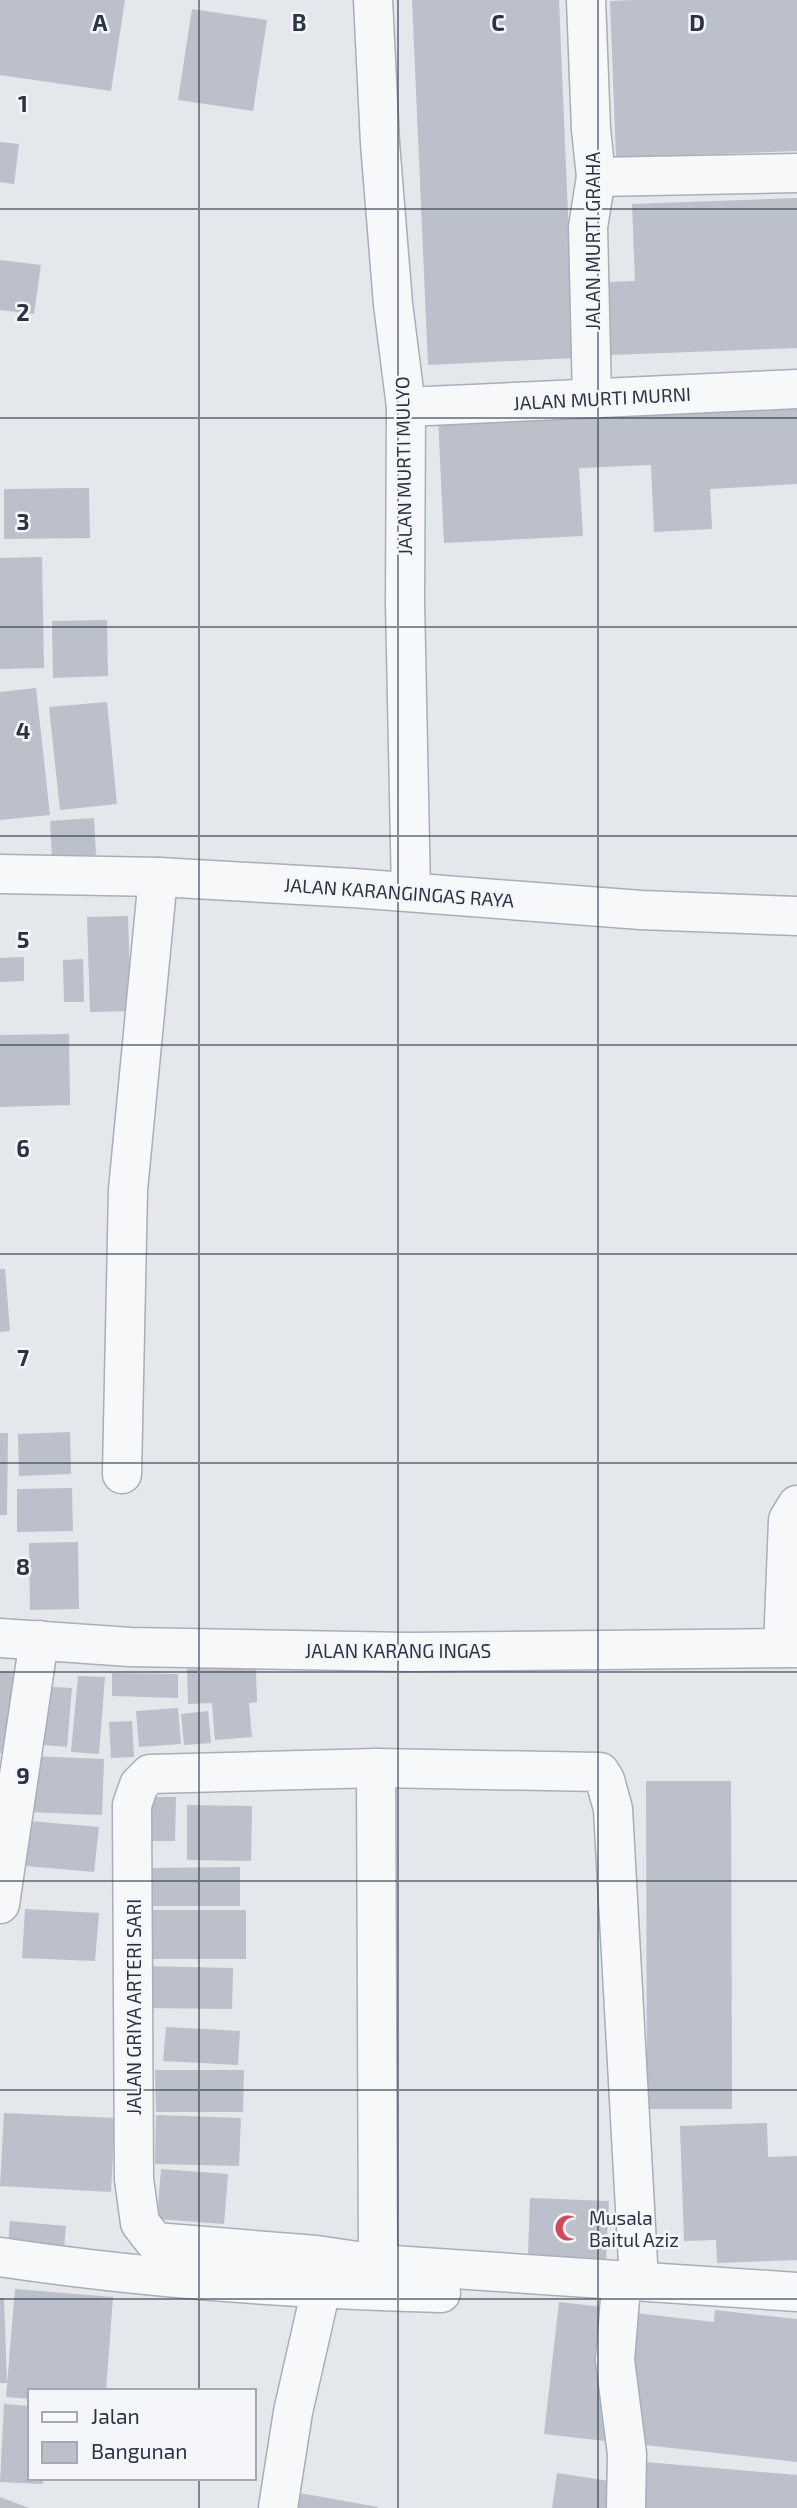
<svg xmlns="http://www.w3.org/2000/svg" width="797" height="2508" viewBox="0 0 797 2508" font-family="'Exo 2',sans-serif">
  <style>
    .building { fill: #bbc0ca }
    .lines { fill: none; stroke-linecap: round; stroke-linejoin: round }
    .street-casing { stroke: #a9aeb7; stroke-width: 41 }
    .street { stroke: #f7f8fa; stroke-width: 38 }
    .grid { fill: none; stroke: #2b3445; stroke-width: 2; stroke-opacity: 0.55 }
    .labels { text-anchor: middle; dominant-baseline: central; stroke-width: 5; stroke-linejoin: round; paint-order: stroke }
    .street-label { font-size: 19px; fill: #2b3445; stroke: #f4f6f9 }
    .poi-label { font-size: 19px; fill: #2b3445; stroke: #f4f6f9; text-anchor: start }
    .grid-label { font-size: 23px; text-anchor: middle; font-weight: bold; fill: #2b3445; stroke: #f4f6f9; stroke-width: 5; stroke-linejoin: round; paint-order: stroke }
  </style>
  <rect width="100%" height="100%" fill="#e4e7ec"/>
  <g class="building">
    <polygon points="0,0 125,0 111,91 0,75"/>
    <polygon points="412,0 559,0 574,358 428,365"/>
    <polygon points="636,0 797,0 797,151 616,158 610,1"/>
    <polygon points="192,9 267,20 253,111 178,100"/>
    <polygon points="0,142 19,144 14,184 0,182"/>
    <polygon points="797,198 797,348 610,355 607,282 635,281 632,204"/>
    <polygon points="0,260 41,265 34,314 0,310"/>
    <polygon points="797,400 797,484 710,489 712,529 654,532 651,465 579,468 583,536 444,543 438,418"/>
    <polygon points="89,488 90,538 4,539 4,489"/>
    <polygon points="42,557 44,668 0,669 0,558"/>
    <polygon points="107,620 108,676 53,678 52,621"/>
    <polygon points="36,688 50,815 0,820 0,692"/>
    <polygon points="107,702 117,804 60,810 49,707"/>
    <polygon points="94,818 96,855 52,857 50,821"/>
    <polygon points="128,916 131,1011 90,1012 87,917"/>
    <polygon points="24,957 24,981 0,982 0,958"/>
    <polygon points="83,959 84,1002 64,1002 63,960"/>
    <polygon points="69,1034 70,1105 0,1107 0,1035"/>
    <polygon points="0,1269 5,1269 10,1331 0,1332"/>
    <polygon points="70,1432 71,1474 19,1476 18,1434"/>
    <polygon points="0,1433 8,1433 7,1515 0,1515"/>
    <polygon points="72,1488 73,1531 17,1532 17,1489"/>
    <polygon points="78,1542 79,1609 30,1610 29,1543"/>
    <polygon points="256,1668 257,1702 249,1703 252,1737 215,1740 212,1703 188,1704 187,1669"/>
    <polygon points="0,1671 26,1673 18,1754 0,1753"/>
    <polygon points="112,1673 178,1674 178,1698 112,1696"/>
    <polygon points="78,1676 105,1677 99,1754 71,1752"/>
    <polygon points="36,1686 72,1688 67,1747 31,1744"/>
    <polygon points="178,1708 181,1744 139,1747 136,1711"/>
    <polygon points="208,1711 211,1743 184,1745 181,1714"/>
    <polygon points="132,1721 134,1757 111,1758 109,1722"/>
    <polygon points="30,1756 104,1759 102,1815 27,1812"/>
    <polygon points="646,1781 731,1781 732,2109 647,2109"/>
    <polygon points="144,1797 176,1797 175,1841 143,1841"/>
    <polygon points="187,1805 252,1806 251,1861 187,1860"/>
    <polygon points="30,1821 99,1827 94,1872 26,1866"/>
    <polygon points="240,1867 240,1906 148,1906 148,1868"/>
    <polygon points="25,1909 99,1913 95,1961 22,1958"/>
    <rect x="151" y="1910" width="95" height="49"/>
    <polygon points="143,1966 233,1968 232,2009 142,2008"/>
    <polygon points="166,2027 240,2031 238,2065 163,2061"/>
    <polygon points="155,2070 244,2070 243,2112 156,2112"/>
    <polygon points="4,2113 115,2118 111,2192 0,2186"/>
    <polygon points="156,2115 241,2118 239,2166 155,2164"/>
    <polygon points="767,2123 768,2157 797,2156 797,2260 717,2263 716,2240 684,2241 680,2126"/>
    <polygon points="161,2169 228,2174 224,2224 157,2219"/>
    <polygon points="530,2198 609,2201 606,2259 528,2255"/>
    <polygon points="10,2221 66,2226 63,2261 7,2256"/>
    <polygon points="15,2289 113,2297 106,2391 30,2391 30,2399 6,2397"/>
    <polygon points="0,2298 4,2298 7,2383 0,2383"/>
    <polygon points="559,2302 603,2307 597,2369 613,2371 605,2441 544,2434"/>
    <polygon points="715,2310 797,2319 797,2462 636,2444 641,2409 631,2408 626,2312 714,2322"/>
    <polygon points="4,2404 30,2406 30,2478 43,2478 43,2484 0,2482"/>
    <polygon points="645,2462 797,2475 797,2508 642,2508"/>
    <polygon points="557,2473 616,2482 612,2508 552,2508"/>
    <polygon points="294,2492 378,2507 378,2508 291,2508"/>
    <polygon points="0,2497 29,2508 0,2508"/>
  </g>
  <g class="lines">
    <g class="street-casing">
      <g id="street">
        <polyline points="373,0 380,143 393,304 406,407 405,602 411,892"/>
        <polyline points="586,0 591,129 596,177 588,227 592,398"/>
        <polyline points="596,177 797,173"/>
        <polyline points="406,407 797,389"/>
        <polyline points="0,874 159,877 353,888 641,910 797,916"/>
        <polyline points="122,1474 128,1190 158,877"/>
        <polyline points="0,1638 130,1647 409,1652 797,1648"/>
        <polyline points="783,1648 788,1520 797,1505"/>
        <polyline points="376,1768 378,2264"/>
        <polyline points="0,1904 39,1640"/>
        <path d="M0,2257C146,2279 293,2289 441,2293"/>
        <polyline points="639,2281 613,1809 605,1780 600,1772 376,1768 150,1774 139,1785 132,1805 134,2179 140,2223 155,2242 316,2255 378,2264 797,2292"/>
        <polyline points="620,2299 615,2360 627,2454 626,2508"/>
        <polyline points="278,2508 293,2412 321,2289"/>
      </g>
    </g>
    <use href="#street" class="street"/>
  </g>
  <path class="grid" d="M199,0V2391M398,0V2508M598,0V2508M0,209H797M0,418H797M0,627H797M0,836H797M0,1045H797M0,1254H797M0,1463H797M0,1672H797M0,1881H797M0,2090H797M0,2299H797M199,2478V2508"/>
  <defs>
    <g id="mosque-bare" transform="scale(2.1)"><path d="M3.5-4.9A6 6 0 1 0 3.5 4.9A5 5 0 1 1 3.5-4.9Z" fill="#d1495b" stroke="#f4f6f9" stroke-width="2.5" paint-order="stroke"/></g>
  </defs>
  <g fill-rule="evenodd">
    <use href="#mosque-bare" x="568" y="2228"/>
  </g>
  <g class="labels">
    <g class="street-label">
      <text transform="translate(592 241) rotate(-90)">JALAN MURTI GRAHA</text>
      <text transform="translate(602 398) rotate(-3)">JALAN MURTI MURNI</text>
      <text transform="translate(403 466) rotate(-91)">JALAN MURTI MULYO</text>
      <text transform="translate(399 892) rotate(4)">JALAN KARANGINGAS RAYA</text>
      <text x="398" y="1650">JALAN KARANG INGAS</text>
      <text transform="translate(133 2007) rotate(-90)">JALAN GRIYA ARTERI SARI</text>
    </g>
    <g class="poi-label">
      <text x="589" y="2217">Musala<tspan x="589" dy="22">Baitul Aziz</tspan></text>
    </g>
  </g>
  <g class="grid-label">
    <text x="100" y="31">A</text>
    <text x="299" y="31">B</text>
    <text x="498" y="31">C</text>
    <text x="697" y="31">D</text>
    <text x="23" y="112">1</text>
    <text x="23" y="321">2</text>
    <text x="23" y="530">3</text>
    <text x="23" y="739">4</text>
    <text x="23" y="948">5</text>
    <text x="23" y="1157">6</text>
    <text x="23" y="1366">7</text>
    <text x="23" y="1575">8</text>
    <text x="23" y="1784">9</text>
  </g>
  <rect x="28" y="2389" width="228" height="91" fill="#f4f6f9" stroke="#a4a8b1" stroke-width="2"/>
  <rect x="42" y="2412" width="35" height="10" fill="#f7f8fa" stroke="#a4a8b1" stroke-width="2"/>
  <text x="91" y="2424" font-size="21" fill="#2b3445">Jalan</text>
  <rect x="42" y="2442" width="35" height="21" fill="#bbc0ca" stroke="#a4a8b1" stroke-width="2"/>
  <text x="91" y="2459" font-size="21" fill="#2b3445">Bangunan</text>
</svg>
